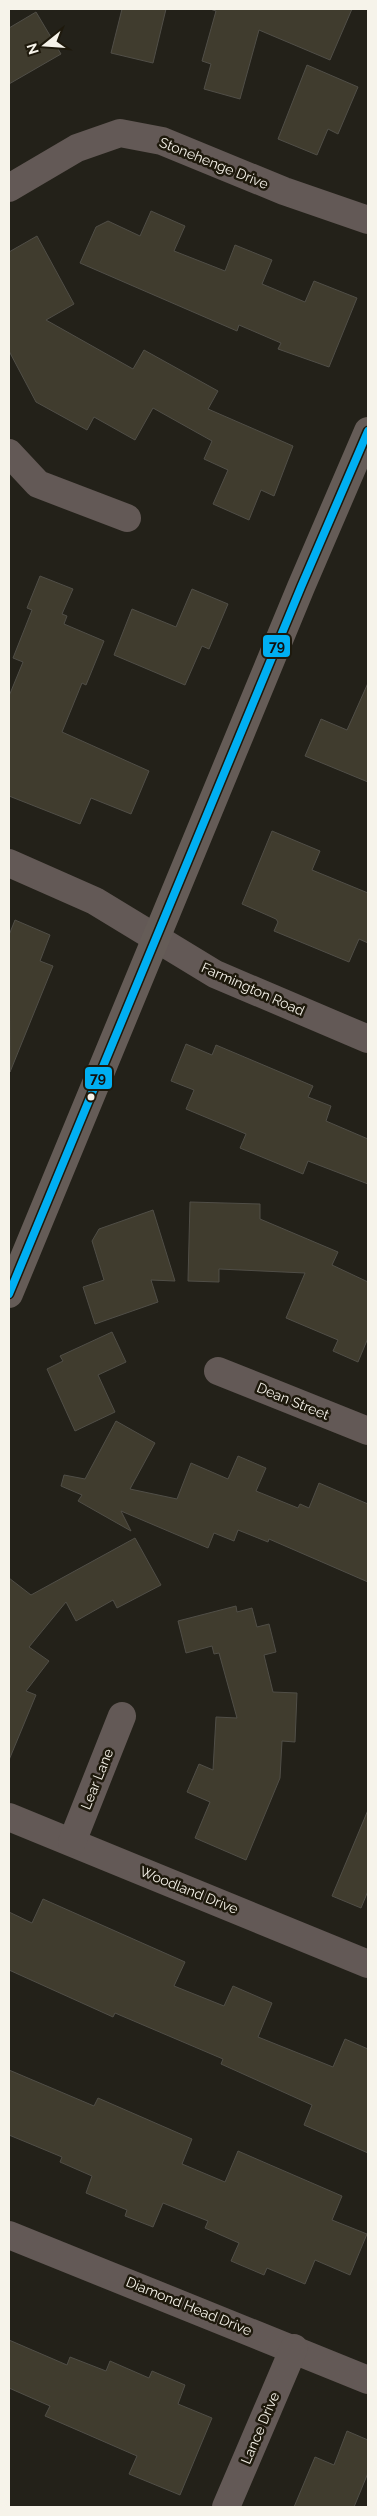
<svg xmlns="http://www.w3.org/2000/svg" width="377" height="2516" viewBox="0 0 377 2516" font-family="Raleway,sans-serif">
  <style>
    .building { fill: #403c2e; stroke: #504e47 }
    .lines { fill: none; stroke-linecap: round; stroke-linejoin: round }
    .minor { stroke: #635956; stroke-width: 28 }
    .secondary { stroke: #655c57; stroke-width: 28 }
    .bus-1-casing { stroke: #1e190c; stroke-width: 11 }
    .bus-1 { stroke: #00aff2; stroke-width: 8 }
    .bus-dot { fill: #f6f3ea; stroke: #1e190c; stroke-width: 2 }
    .labels { text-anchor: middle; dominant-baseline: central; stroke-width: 5; stroke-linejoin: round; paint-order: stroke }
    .street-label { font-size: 14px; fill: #f6f3ea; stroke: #1e190c }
    .line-badge { stroke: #1e190c; stroke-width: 2 }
    .pale-badge-label { font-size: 14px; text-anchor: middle; font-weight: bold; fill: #111 }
  </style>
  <rect width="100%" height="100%" fill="#232119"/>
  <g class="building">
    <polygon points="122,9 166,9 153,63 111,53"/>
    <polygon points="210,9 352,9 330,60 259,30 240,99 204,89 211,64 202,61 216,11"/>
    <polygon points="36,12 61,54 9,84 9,28"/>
    <polygon points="307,65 358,87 338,134 328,129 317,155 278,139"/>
    <polygon points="151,211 185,226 174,251 225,271 235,245 272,260 262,284 305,302 314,281 357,298 329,367 278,349 281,343 239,325 237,331 80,263 96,227 108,221 140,236"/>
    <polygon points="37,236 74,304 46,320 133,369 144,350 218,391 208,409 293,446 274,496 261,490 249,520 213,504 228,470 204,459 212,441 153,408 135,440 94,417 87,430 36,402 9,351 9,252"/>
    <polygon points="40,576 73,589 62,614 67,616 64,624 104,641 86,685 82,683 62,732 149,771 131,814 91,798 80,824 9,796 9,696 23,662 13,658 32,610 27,608"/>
    <polygon points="192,589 228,604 209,649 202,646 185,685 114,655 132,609 176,627"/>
    <polygon points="368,683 368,782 305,756 321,719 347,730"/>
    <polygon points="272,831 320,851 312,870 368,893 368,943 359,939 349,962 274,931 278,922 276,919 242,904"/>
    <polygon points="15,920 50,935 40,961 53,966 10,1072 9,935"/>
    <polygon points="186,1044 212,1055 216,1045 313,1086 308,1097 331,1106 326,1121 368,1139 368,1184 308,1161 303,1174 240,1148 246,1134 186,1109 194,1090 171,1081"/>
    <polygon points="190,1202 260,1204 260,1219 338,1252 332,1265 368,1282 368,1338 358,1362 333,1351 338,1340 286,1318 305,1273 219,1269 219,1282 188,1281"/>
    <polygon points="153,1210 175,1281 151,1280 158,1302 95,1324 83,1287 104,1280 92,1241 99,1229"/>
    <polygon points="112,1332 126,1362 98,1375 115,1412 75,1431 47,1369 63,1361 60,1356"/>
    <polygon points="116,1421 155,1443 130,1489 177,1499 191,1463 228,1479 238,1456 266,1468 256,1491 298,1508 300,1504 309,1508 319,1483 368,1504 368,1582 269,1539 268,1542 238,1530 234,1541 214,1533 208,1548 121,1511 131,1531 78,1501 82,1495 61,1486 64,1475 85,1479"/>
    <polygon points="135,1538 161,1585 117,1608 113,1600 76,1621 66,1602 29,1647 49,1661 26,1691 36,1695 9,1760 9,1578 31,1595"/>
    <polygon points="236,1606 237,1612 252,1608 257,1627 269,1624 276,1652 264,1655 273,1692 297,1693 295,1742 282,1741 280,1778 246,1860 195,1838 210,1802 187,1792 199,1764 213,1770 216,1717 237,1718 219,1653 214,1654 212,1646 186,1653 178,1621"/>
    <polygon points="368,1810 368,1891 361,1908 332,1896"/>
    <polygon points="43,1899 185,1962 174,1986 224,2006 233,1986 272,2003 258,2037 333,2067 345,2039 368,2049 368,2153 304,2125 312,2105 221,2064 223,2059 115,2013 113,2017 9,1970 9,1912 32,1923"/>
    <polygon points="9,2070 94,2106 98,2098 192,2139 182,2164 225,2182 238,2151 342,2196 332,2220 367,2234 350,2275 315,2260 305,2284 267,2268 264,2275 231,2261 239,2243 205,2228 208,2221 163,2203 153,2227 125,2216 127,2210 86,2193 92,2176 60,2162 62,2157 9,2135"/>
    <polygon points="9,2340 67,2365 70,2357 106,2371 110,2361 149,2378 152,2371 185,2385 178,2404 212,2418 180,2495 129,2474 137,2456 45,2416 50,2406 9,2388"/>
    <polygon points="347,2431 368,2440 368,2473 354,2507 294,2507 315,2457 334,2465"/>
  </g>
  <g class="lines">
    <g class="minor">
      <polyline points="9,188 77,148 120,133 162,141 284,191 368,220"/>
      <polyline points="9,453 38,484 127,518"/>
      <polyline points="9,863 95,901 215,974 368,1039"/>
      <polyline points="218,1371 368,1431"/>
      <polyline points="9,1817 368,1964"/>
      <polyline points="72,1842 122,1716"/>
      <polyline points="9,2235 368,2380"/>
      <polyline points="226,2507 294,2348"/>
    </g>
    <polyline class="secondary" points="9,1294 301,587 368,431"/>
    <g class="bus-1-casing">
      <polyline id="bus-1" points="9,1294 301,587 368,431"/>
    </g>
    <use href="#bus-1" class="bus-1"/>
  </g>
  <circle class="bus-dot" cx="91" cy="1097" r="4.5"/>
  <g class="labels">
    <g class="street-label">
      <text transform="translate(214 163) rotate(22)">Stonehenge Drive</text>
      <text transform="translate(253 989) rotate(24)">Farmington Road</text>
      <text transform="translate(293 1401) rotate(22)">Dean Street</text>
      <text transform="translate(97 1779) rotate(-68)">Lear Lane</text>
      <text transform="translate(189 1890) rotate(22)">Woodland Drive</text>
      <text transform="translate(189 2306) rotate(22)">Diamond Head Drive</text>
      <text transform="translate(260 2428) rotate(-67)">Lance Drive</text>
    </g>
  </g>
  <g class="line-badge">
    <rect x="262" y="634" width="29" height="24" rx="5" fill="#00aff2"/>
    <rect x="84" y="1066" width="29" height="24" rx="5" fill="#00aff2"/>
  </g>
  <g class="pale-badge-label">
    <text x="277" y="651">79</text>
    <text x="98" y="1083">79</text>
  </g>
  <rect width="377" height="2516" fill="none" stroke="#f6f3ea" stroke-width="20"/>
  <g transform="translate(45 45) rotate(253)" stroke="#1e190c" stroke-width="4" paint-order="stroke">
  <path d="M0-4L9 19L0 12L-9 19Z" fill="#f6f3ea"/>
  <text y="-8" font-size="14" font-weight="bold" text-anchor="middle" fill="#f6f3ea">N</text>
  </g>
</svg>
